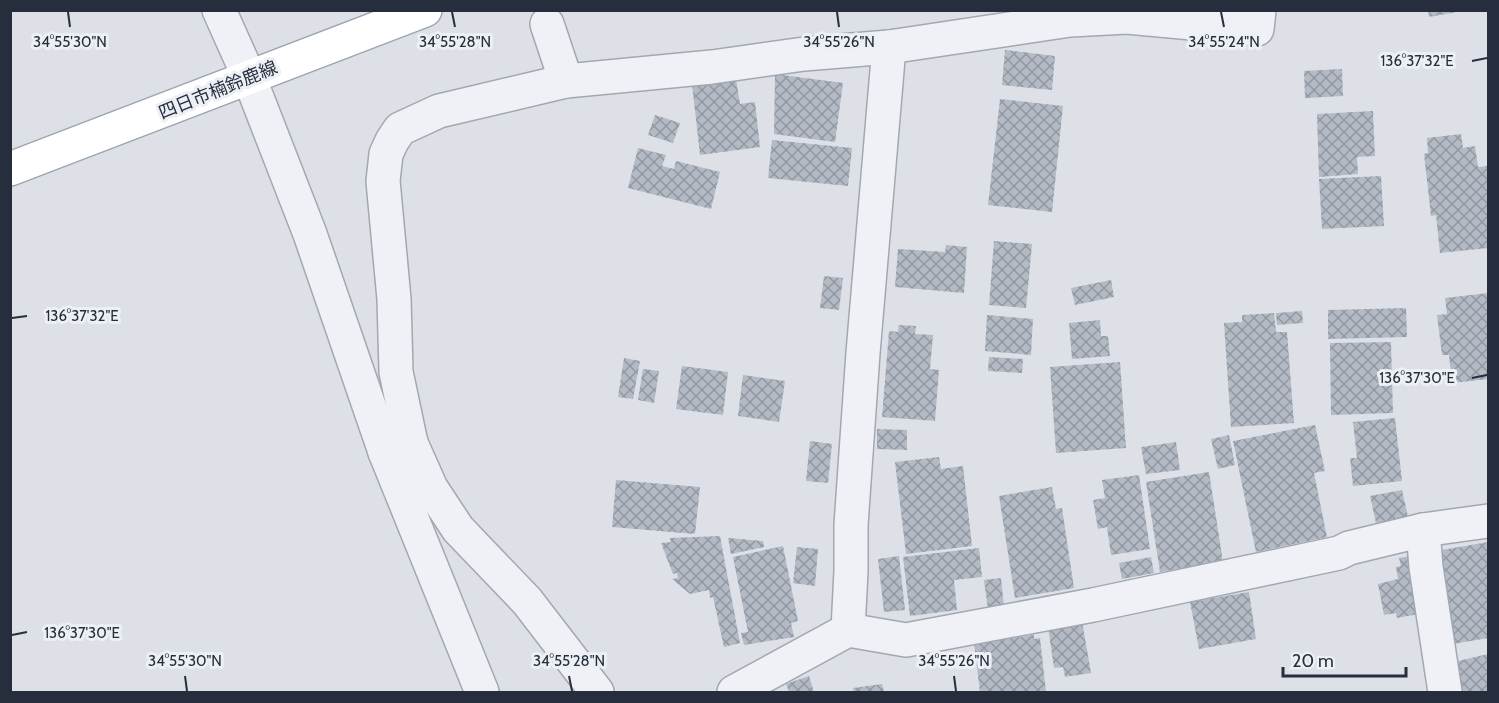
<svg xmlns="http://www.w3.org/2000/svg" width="1499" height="703" viewBox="0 0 1499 703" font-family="Cabin,'Noto Sans JP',sans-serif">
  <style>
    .building { fill: url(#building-cross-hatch) }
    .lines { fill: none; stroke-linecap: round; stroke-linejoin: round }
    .street-casing { stroke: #a2a8b1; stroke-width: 36 }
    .primary-casing { stroke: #9ca5b3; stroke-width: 36 }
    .street { stroke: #eff1f6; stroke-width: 33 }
    .primary { stroke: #fff; stroke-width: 33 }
    .ticks { fill: none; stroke: #262e3e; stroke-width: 2 }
    .labels { text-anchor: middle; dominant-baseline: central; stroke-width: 6; stroke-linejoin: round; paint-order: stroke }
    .street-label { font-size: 18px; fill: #262e3e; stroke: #ecf0f5 }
    .ticks-label { font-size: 15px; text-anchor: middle; fill: #262e3e; stroke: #ecf0f5; stroke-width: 6; stroke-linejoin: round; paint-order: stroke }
  </style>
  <defs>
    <pattern id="building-cross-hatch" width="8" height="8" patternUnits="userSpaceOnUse" patternTransform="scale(1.5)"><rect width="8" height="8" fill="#b4bac4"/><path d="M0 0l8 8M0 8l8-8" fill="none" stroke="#9298a1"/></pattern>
  </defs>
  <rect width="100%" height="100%" fill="#dde1e7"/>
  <g class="building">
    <polygon points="1428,10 1457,10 1457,12 1429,17"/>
    <polygon points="1005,50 1055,56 1052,90 1002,85"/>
    <polygon points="1342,69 1343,96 1305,98 1304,71"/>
    <polygon points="775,74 843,83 835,142 774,134"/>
    <polygon points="736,79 740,104 755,102 760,147 700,155 692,84"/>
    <polygon points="1000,99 1063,106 1052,212 988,205"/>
    <polygon points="1373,111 1375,156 1357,157 1358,174 1319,177 1317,114"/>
    <polygon points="655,115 680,123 673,143 648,135"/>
    <polygon points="1461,134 1463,148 1475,146 1478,167 1488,166 1488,248 1440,253 1436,215 1431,216 1424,154 1428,153 1427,138"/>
    <polygon points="772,140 852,148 848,186 768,178"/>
    <polygon points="638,148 666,155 662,166 674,169 676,161 720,172 711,209 628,188"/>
    <polygon points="1381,176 1384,226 1322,229 1319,179"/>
    <polygon points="994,241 1032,244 1026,308 989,305"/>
    <polygon points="946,245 967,247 964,293 895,287 898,249 945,252"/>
    <polygon points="824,276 843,278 839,310 820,308"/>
    <polygon points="1111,280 1114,297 1075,305 1071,288"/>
    <polygon points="1488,293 1488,379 1452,383 1449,355 1442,355 1437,315 1447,314 1445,298"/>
    <polygon points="1406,308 1407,337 1328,339 1328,310"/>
    <polygon points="1302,311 1303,323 1277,325 1276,313"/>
    <polygon points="1274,313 1276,332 1287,332 1294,423 1231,427 1224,323 1242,322 1242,315"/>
    <polygon points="987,315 1033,319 1031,355 985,351"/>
    <polygon points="1100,320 1101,336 1108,336 1110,356 1072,359 1069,323"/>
    <polygon points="899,325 916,326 915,334 933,335 930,369 939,370 935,421 882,417 889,331 898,332"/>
    <polygon points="1391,342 1393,413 1331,415 1330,343"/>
    <polygon points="989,357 1023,359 1022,373 988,371"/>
    <polygon points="624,358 640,361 633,399 618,397"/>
    <polygon points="1120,362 1126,448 1056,453 1050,367"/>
    <polygon points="682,366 728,372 723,415 676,409"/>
    <polygon points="643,369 659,371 654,403 638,400"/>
    <polygon points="743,375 785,381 779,422 738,416"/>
    <polygon points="1395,418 1402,481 1353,486 1350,458 1357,458 1353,422"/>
    <polygon points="1315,425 1325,471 1314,473 1327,537 1256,552 1233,441"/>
    <polygon points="877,429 907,430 907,450 877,449"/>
    <polygon points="1229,435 1235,465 1218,469 1211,439"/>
    <polygon points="810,441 832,444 828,483 806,481"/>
    <polygon points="1176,442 1180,470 1146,474 1141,447"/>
    <polygon points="939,457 941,469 963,466 972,546 906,554 895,462"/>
    <polygon points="1209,472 1223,562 1160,572 1146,482"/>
    <polygon points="1139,475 1150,549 1111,555 1107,527 1098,529 1093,500 1105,498 1102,480"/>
    <polygon points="616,480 700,487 695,534 612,527"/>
    <polygon points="1052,487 1056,509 1062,508 1074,588 1015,598 999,496"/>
    <polygon points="1402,490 1408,517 1376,523 1370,496"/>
    <polygon points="720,536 740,643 724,647 713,597 710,598 709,590 690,594 672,579 678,578 677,573 673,574 661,543 671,542 670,538"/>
    <polygon points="728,538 763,541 764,547 731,554"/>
    <polygon points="1488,542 1488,638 1453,644 1436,551"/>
    <polygon points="783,546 798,621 791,623 794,637 744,645 741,633 748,632 733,557"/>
    <polygon points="797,547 818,549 815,586 793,583"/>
    <polygon points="979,548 982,577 954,580 957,610 910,616 903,557"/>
    <polygon points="1416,555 1424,613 1397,618 1396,613 1384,615 1378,584 1398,579 1396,567 1401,566 1399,558"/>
    <polygon points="899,556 905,610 884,612 878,559"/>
    <polygon points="1151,557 1154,573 1122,579 1119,563"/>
    <polygon points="1001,578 1004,607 988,609 984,580"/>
    <polygon points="1249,592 1256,639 1199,649 1190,602"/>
    <polygon points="1082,621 1091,673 1065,677 1063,667 1054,668 1048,627"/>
    <polygon points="1034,635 1034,639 1040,638 1046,692 980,692 974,643"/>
    <polygon points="1488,654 1488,692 1461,692 1454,662"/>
    <polygon points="809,676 814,692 789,692 786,684"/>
    <polygon points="882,684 884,692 854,692 853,688"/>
  </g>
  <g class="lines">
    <g class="street-casing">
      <g id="street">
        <polyline points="219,10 249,77 310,234 385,452 482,692"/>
        <polyline points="547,24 566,81"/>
        <polyline points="411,443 431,488 458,529 527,601 597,692"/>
        <polyline points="385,452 411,443 396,372 394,299 383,181 386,154 392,141 400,129 439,111 566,81 712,67 804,54 889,47 1070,20 1127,17 1257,29 1259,10"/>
        <polyline points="1423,530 1426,567 1445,692"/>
        <polyline points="848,630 851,571 851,525 863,353 889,47"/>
        <polyline points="734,692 848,630 906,640 1093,605 1339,553 1349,548 1423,530 1488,521"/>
      </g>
    </g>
    <g class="primary-casing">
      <polyline id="primary" points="10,169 425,10"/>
    </g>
    <use href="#street" class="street"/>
    <use href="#primary" class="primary"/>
  </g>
  <path class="ticks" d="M68,12L70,27M452,12L455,27M837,12L839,27M1221,12L1224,27M1472,61L1487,58M12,318L27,316M1472,378L1487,375M12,635L27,632M185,676L187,691M569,676L572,691M954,676L956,691"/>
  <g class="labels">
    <g class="street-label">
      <text transform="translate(218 90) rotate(-22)">四日市楠鈴鹿線</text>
    </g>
  </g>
  <g class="ticks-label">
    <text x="70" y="47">34°55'30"N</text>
    <text x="455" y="47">34°55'28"N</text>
    <text x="839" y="47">34°55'26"N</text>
    <text x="1224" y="47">34°55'24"N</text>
    <text x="1417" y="66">136°37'32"E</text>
    <text x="82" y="321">136°37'32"E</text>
    <text x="1417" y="383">136°37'30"E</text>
    <text x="82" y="638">136°37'30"E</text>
    <text x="185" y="666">34°55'30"N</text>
    <text x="569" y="666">34°55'28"N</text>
    <text x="954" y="666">34°55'26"N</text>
  </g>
  <rect width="1499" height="703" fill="none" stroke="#262e3e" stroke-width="24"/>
  <path d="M1283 667v9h123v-9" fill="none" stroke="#262e3e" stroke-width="3"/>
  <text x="1292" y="667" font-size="18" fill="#262e3e" stroke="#ecf0f5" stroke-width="4.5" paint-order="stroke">20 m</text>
</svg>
